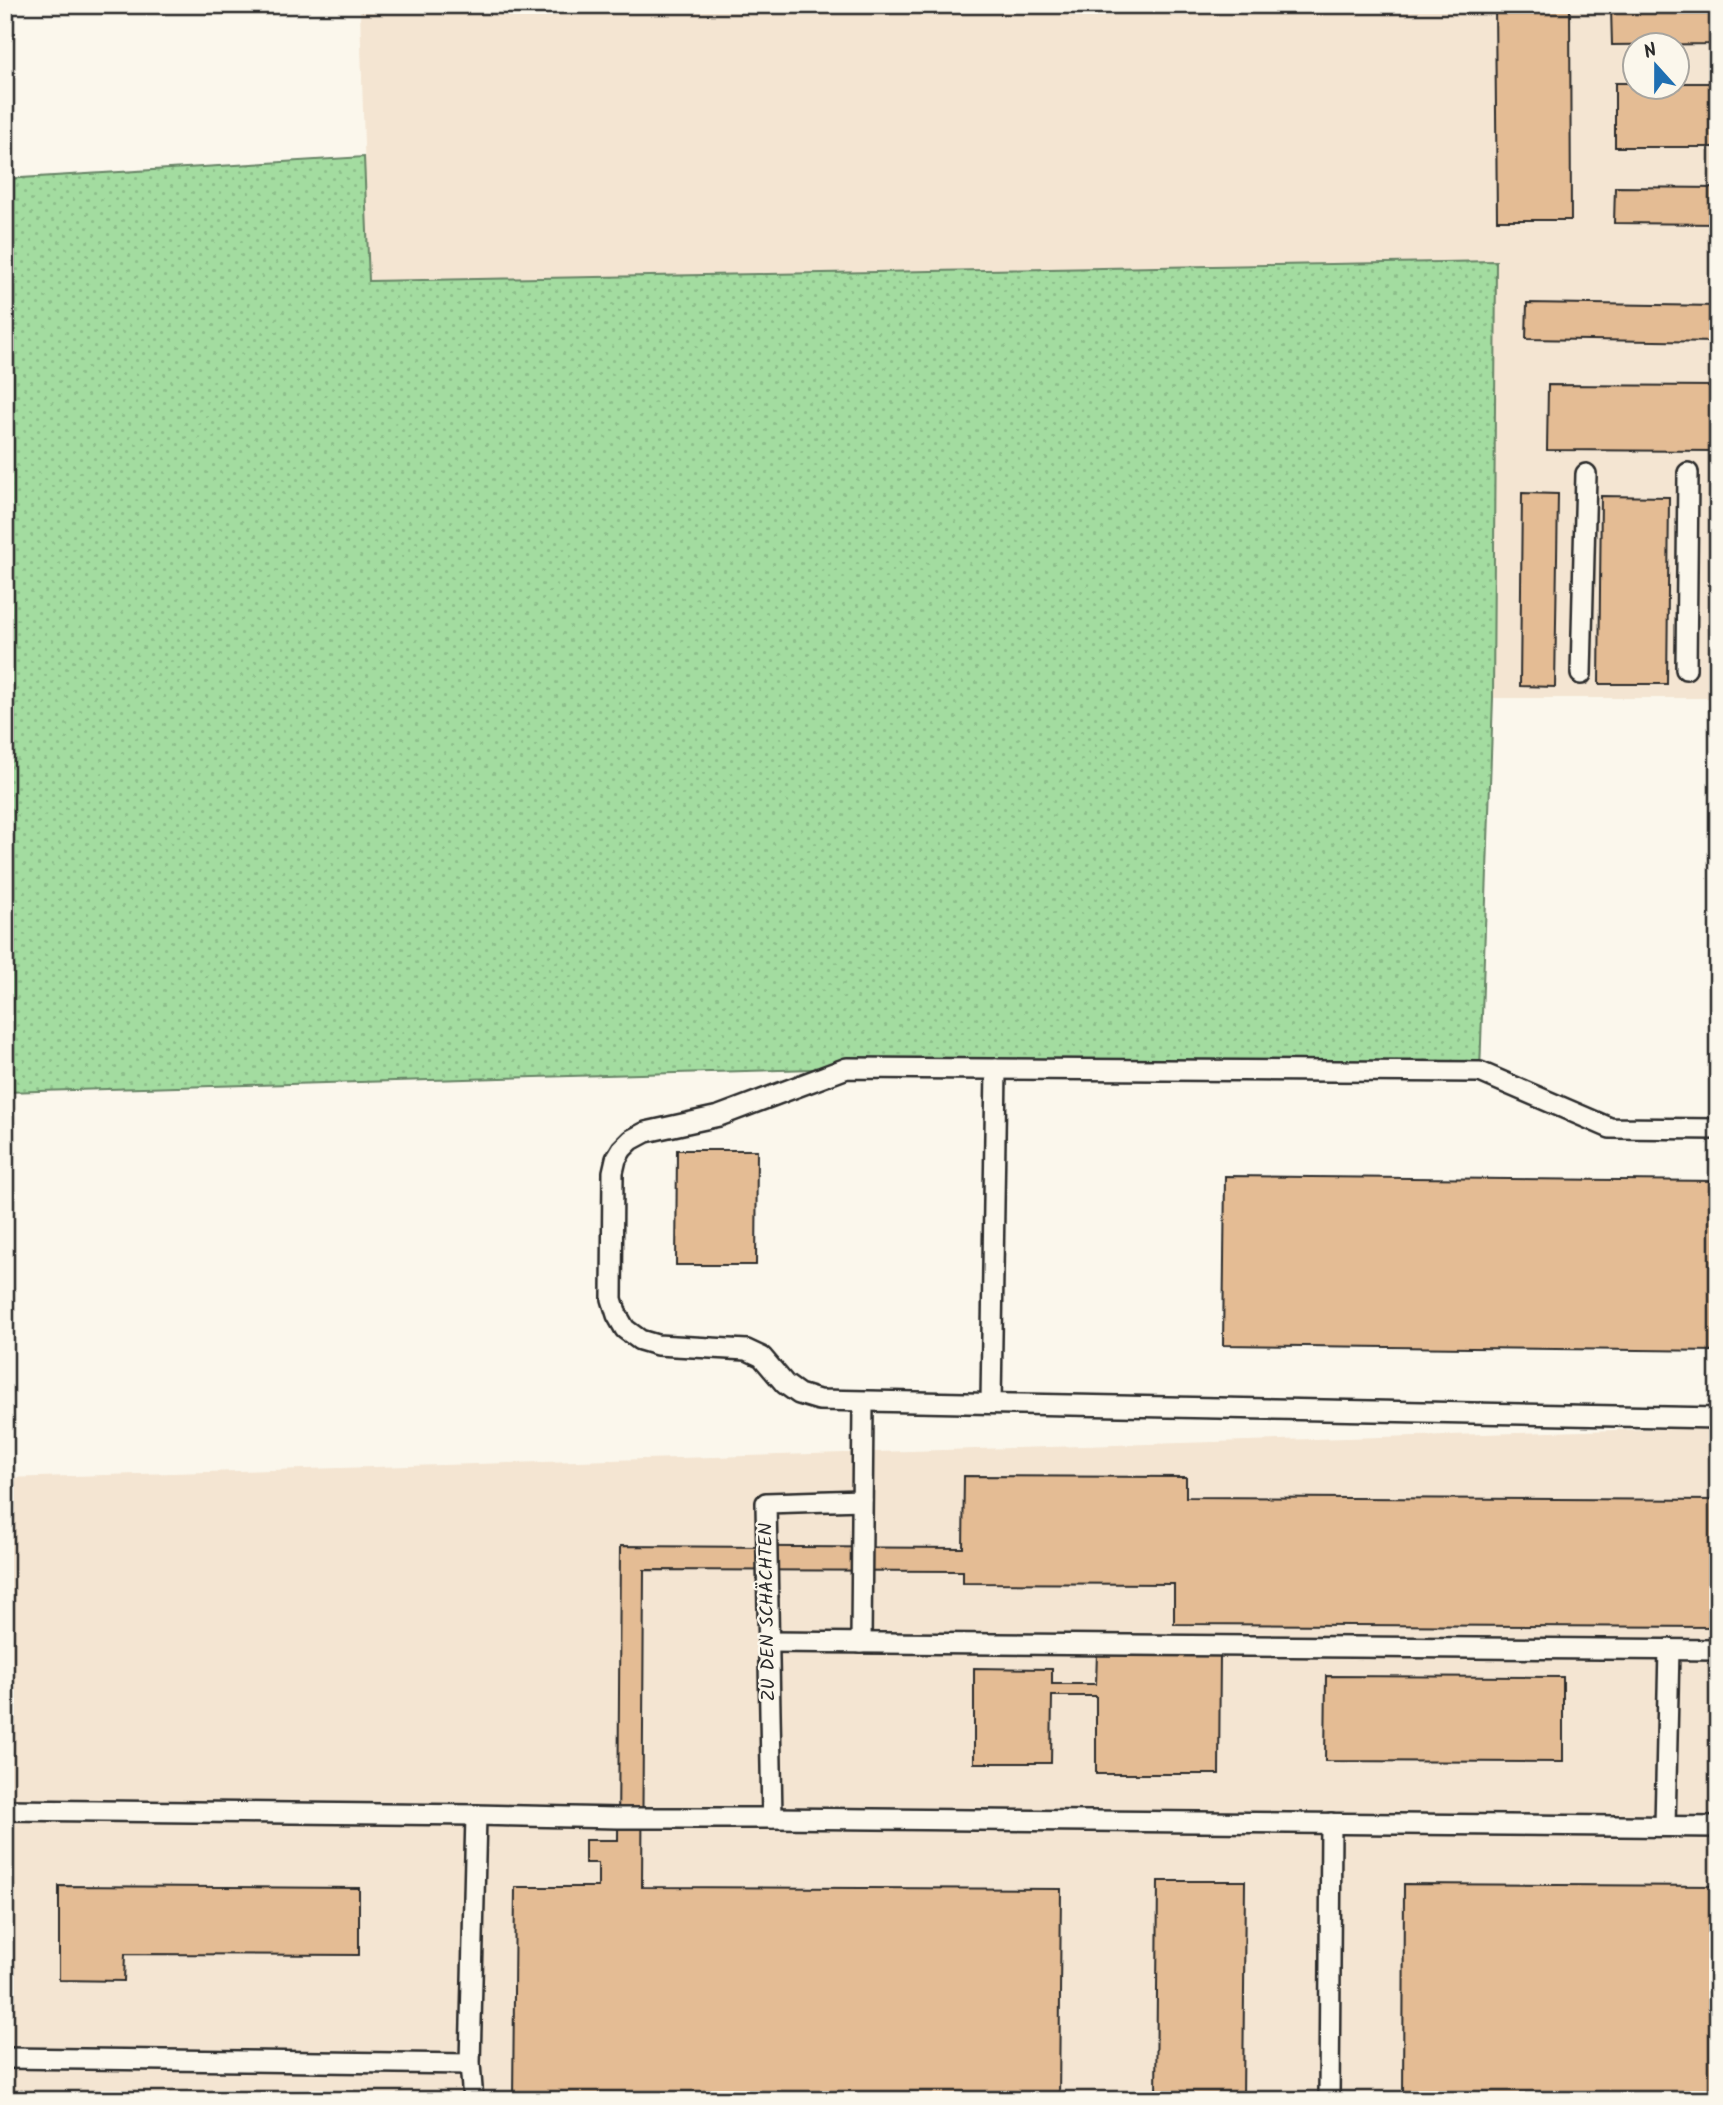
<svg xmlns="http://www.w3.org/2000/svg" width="1723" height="2105" viewBox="0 0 1723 2105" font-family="Kalam,sans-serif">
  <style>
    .built { fill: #f4e5d2; fill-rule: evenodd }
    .grass { fill: url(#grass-dots); stroke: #678466; stroke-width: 2 }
    .building { fill: #e4bc94; stroke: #2b2b2b; stroke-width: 2 }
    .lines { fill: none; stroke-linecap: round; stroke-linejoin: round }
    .service-casing { stroke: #2b2b2b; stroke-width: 24 }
    .service { stroke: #fbf7ec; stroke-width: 19 }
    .labels { text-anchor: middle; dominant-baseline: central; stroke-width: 5; stroke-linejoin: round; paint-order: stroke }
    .street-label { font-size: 19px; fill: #2b2b2b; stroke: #fbf7ec }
  </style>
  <defs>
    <pattern id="grass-dots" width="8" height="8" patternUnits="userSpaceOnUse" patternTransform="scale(1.75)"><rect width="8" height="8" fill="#a3dca0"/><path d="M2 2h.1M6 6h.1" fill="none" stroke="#8cbd8a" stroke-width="1.8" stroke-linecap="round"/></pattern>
  </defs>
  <rect width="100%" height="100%" fill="#fbf7ec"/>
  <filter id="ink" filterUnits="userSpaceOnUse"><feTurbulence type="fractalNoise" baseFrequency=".0143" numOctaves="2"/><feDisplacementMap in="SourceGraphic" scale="14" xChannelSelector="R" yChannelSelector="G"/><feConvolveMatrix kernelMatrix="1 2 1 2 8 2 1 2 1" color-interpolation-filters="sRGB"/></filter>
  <g filter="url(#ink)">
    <g class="built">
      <path d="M927,5H1718V698H1493L1496,261L368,281L360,10ZM1636,46H1678V88H1636Z"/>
      <polygon points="1718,1427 1718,2100 5,2100 5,1478"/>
    </g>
    <polygon class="grass" points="364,157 369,281 1496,261 1493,698 1480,1072 847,1068 5,1092 5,179"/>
    <g class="building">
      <polygon points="1495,5 1570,5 1571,220 1497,220"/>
      <polygon points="1718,6 1718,44 1612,45 1611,8"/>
      <polygon points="1615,83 1636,83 1636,88 1678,88 1678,83 1718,83 1718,147 1615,147"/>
      <polygon points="1615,187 1718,188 1718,224 1614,223"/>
      <polygon points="1527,303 1718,306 1718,342 1526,339"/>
      <polygon points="1548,385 1718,386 1718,451 1547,450"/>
      <polygon points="1522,493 1558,494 1555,687 1520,686"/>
      <polygon points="1601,496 1669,497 1667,684 1599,684"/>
      <polygon points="677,1150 757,1150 756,1265 676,1265"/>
      <polygon points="1225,1176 1718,1181 1718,1351 1223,1345"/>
      <polygon points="964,1476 1186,1477 1186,1497 1718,1500 1718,1627 1174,1624 1174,1584 963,1583 963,1571 644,1570 642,1887 1061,1889 1059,2100 513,2100 515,1887 598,1887 598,1863 585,1863 585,1840 618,1840 620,1546 963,1548"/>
      <polygon points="1097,1653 1220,1654 1219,1774 1096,1774 1096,1696 1052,1696 1051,1763 974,1763 974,1668 1052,1669 1052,1684 1096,1684"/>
      <polygon points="1326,1676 1563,1677 1563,1762 1325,1761"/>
      <polygon points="1158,1881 1245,1881 1243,2100 1156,2100"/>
      <polygon points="1404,1884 1718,1886 1718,2100 1403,2100"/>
      <polygon points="59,1886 359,1888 359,1955 125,1954 124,1981 59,1980"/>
    </g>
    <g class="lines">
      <g class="service-casing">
        <g id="service">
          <polyline points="1686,669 1688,473"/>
          <polyline points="1581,674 1586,474"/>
          <polyline points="1718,1129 1610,1128 1480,1072 847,1068 719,1116 646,1132 631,1140 622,1149 616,1159 613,1172 612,1299 617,1315 625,1329 640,1340 657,1345 747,1350 762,1357 785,1384 799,1394 819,1400 1718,1418"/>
          <polyline points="991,1403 996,1069"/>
          <polyline points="768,1642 1718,1650"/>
          <polyline points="861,1643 863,1402"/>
          <polyline points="5,1810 476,1815 618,1818 772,1818 1718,1827"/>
          <polyline points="772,1818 766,1503 862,1500"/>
          <polyline points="1665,1826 1669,1649"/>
          <polyline points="5,2058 470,2064"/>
          <polyline points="473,2100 470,2064 476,1815"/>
          <polyline points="1329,2100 1331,1823"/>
        </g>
      </g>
      <use href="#service" class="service"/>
    </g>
  </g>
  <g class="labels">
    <g class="street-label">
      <text transform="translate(768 1612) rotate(-91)">ZU DEN SCHÄCHTEN</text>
    </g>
  </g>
  <rect width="1723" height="2105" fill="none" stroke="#fbf7ec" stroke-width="28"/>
  <rect x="14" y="14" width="1695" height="2077" fill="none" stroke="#2b2b2b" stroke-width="2.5" filter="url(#ink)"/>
  <g transform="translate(1656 66) rotate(339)"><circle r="33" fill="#fbf7ec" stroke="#a8a59f" stroke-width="2"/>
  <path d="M0-5L12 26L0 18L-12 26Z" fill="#1f6fb2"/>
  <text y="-10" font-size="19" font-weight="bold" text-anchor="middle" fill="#2b2b2b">N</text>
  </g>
</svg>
